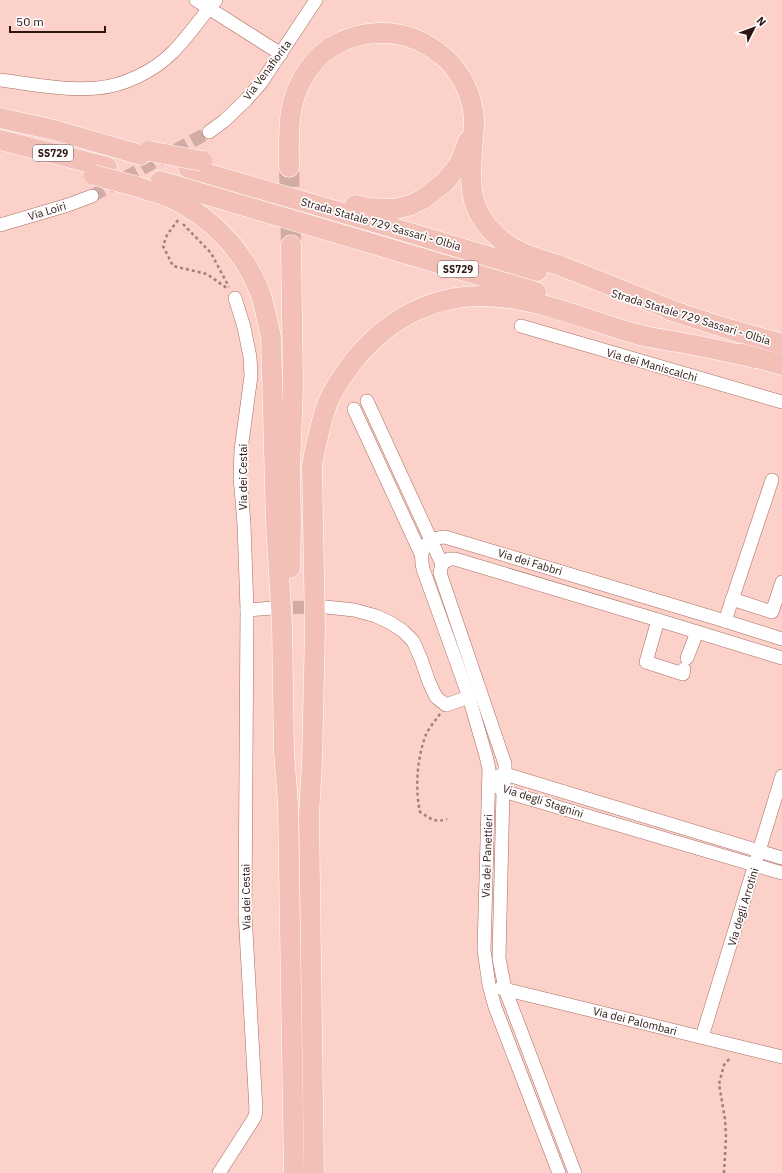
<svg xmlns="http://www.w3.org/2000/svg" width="782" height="1173" viewBox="0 0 782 1173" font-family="'IBM Plex Sans',sans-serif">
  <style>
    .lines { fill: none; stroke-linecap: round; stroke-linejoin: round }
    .minor-tunnel { stroke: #d2aba4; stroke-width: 13; stroke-dasharray: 13 6; stroke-linecap: butt }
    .highway-tunnel { stroke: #d2aba4; stroke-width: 20; stroke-dasharray: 20 10; stroke-linecap: butt }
    .minor-casing { stroke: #aa6b60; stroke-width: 14 }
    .highway-casing { stroke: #fff; stroke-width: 21 }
    .path { stroke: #a2807a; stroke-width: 2.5; stroke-dasharray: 3 3; stroke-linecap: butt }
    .minor { stroke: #fff; stroke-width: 13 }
    .highway { stroke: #f2c0b7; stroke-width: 20 }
    .highway-bridge-casing { stroke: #fff; stroke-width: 21; stroke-linecap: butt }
    .highway-bridge { stroke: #f2c0b7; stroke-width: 20 }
    .labels { text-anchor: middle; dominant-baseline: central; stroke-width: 3.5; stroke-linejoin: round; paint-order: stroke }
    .shield { fill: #fdfdfd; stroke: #6b5b58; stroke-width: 1 }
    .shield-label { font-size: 10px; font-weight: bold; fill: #2d1511 }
    .street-label { font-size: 11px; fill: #2d1511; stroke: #fdfdfd }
  </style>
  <rect width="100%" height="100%" fill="#fbd1c9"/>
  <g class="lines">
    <g class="minor-tunnel">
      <polyline points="92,196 209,132"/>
      <polyline points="274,608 322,607"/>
    </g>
    <polyline class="highway-tunnel" points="289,167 291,245"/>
    <g class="minor-casing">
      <g id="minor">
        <polyline points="196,0 281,54"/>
        <path d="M0,80C32,84 65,91 97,88C124,86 154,71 173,52C188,37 202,16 216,0"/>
        <polyline points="209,132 224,121 246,100 261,83 316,0"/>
        <polyline points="0,225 68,205 92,196"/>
        <polyline points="521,326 782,402"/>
        <polyline points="367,401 442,564"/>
        <polyline points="354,409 421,554"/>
        <polyline points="442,564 440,573 505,764 505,774 503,791 499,958 505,989 575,1173"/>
        <polyline points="442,564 449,559 455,559 658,620 782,658"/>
        <polyline points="732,599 772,612 782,582"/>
        <polyline points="326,607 354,610 376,616 391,623 403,631 413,641 421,659 429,682 436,697 446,705 469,697"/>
        <polyline points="247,610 273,608"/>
        <polyline points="658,620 646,662 683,674 684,669"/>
        <polyline points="725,621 772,480"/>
        <polyline points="687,658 697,632"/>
        <polyline points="498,776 505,774 782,858"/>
        <polyline points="497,786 503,791 782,873"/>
        <polyline points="500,988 782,1057"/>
        <polyline points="702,1037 782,776"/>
        <polyline points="219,1173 253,1120 255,1116 256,1110 245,913 247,610 244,524 240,477 241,450 251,376 250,357 244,327 235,298"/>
        <path d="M559,1173L495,1007L489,985L484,950L489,769L486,756L469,697L423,569C419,551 424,538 445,537L725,621L782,639"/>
      </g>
    </g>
    <g class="highway-casing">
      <g id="highway">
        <polyline points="0,118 54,130 141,155"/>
        <polyline points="0,140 107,167"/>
        <path d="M289,167C289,128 286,100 310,67C326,45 352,34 378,33C401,32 421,39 439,53C457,66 470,89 473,111C475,119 474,129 473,137C471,177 464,207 498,237C517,255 543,259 566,268C605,283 643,299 682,314"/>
        <polyline points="188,168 384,225 537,271"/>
        <polyline points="160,181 536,292"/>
        <path d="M150,191C157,193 164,195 171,198C212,217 245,252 261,295C265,309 268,323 271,337L276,523L282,624L284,752L288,804L294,1173"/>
        <polyline points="355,205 369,208 395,209 411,205 423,199 445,182 460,163 468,141"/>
        <polyline points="669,310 732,330 782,344"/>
        <polyline points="743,354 782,365"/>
        <polyline points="290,568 291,526 290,468 293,387 291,245"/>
        <path d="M314,1173L309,814L312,763L315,628L312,466C316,444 320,423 328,402C334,388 343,375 352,363C389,316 439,291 499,297C546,301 594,323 640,335C652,338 665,340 678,342C704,347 730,352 755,358"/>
      </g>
    </g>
    <g class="path">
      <polyline points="178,220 167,235 163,246 173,266 207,274 228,289"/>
      <polyline points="183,224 211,253 229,287"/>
      <path d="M440,714C435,721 428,729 425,737C417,760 415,789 420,812C431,819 435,823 447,819"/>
      <polyline points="724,1173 726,1137 725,1119 719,1084 724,1065 731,1057"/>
    </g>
    <use href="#minor" class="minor"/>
    <use href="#highway" class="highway"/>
    <g class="highway-bridge-casing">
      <g id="highway-bridge">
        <polyline points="149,151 202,161"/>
        <polyline points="94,175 135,186 150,191"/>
      </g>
    </g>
    <use href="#highway-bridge" class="highway-bridge"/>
  </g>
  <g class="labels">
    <g class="shield">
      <rect x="33" y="145" width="40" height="16" rx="3"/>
      <rect x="438" y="261" width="40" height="16" rx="3"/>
    </g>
    <g class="shield-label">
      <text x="53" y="153">SS729</text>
      <text x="458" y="269">SS729</text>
    </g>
    <g class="street-label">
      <text transform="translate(267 70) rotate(-53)">Via Venafiorita</text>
      <text transform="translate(47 211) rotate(-17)">Via Loiri</text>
      <text transform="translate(381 224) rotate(16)">Strada Statale 729 Sassari - Olbia</text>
      <text transform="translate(691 317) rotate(17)">Strada Statale 729 Sassari - Olbia</text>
      <text transform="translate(652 365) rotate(16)">Via dei Maniscalchi</text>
      <text transform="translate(243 477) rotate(-90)">Via dei Cestai</text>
      <text transform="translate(530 562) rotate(17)">Via dei Fabbri</text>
      <text transform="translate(543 801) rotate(18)">Via degli Stagnini</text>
      <text transform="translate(487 856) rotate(-88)">Via dei Panettieri</text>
      <text transform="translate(246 897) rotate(-91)">Via dei Cestai</text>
      <text transform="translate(743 907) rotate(-73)">Via degli Arrotini</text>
      <text transform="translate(635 1021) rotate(14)">Via dei Palombari</text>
    </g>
  </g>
  <g transform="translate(754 28) rotate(48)" stroke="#fdfdfd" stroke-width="3" paint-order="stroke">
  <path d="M0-3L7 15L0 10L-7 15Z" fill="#2d1511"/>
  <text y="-6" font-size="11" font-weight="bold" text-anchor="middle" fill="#2d1511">N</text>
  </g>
  <path d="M10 26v6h95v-6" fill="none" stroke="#2d1511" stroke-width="2"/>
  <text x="16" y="26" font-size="12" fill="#2d1511" stroke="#fdfdfd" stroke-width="3" paint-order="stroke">50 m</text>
</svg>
